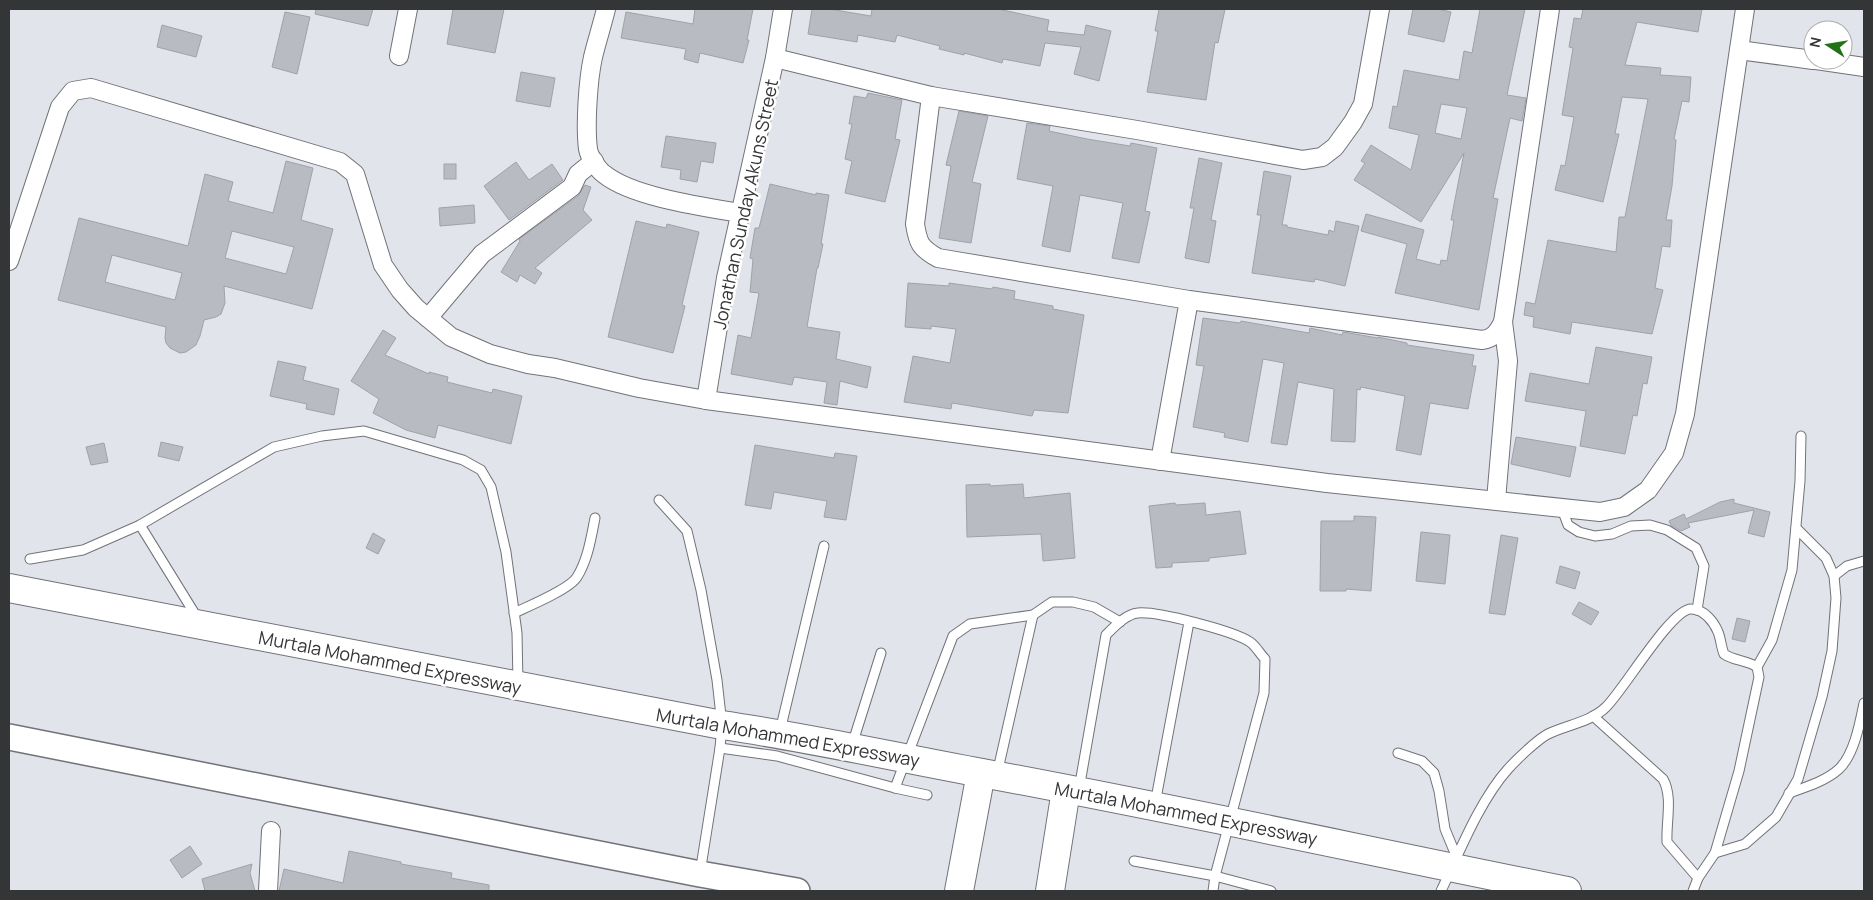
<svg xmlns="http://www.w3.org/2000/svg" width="1873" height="900" viewBox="0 0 1873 900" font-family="Manrope,sans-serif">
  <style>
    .building { fill: #b9bbc2; stroke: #a0a2a9; fill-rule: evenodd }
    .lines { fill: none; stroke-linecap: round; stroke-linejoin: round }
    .lane-casing { stroke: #717379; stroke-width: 11 }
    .street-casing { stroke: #717379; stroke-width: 20 }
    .secondary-casing { stroke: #717379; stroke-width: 28 }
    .primary-casing { stroke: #717379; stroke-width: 30 }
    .lane { stroke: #fff; stroke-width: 9 }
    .street { stroke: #fff; stroke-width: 18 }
    .secondary { stroke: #fff; stroke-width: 25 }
    .primary { stroke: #fff; stroke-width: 28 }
    .labels { text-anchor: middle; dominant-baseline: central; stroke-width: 5; stroke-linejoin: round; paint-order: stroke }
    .street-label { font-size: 18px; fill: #343537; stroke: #fff }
  </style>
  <rect width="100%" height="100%" fill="#e2e4eb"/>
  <g class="building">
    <polygon points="316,9 373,9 368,26 315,14"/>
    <polygon points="453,9 504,9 495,53 447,44"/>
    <polygon points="695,9 753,9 747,40 749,40 743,63 700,53 698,63 684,59 686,49 621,38 626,12 693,24"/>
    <polygon points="812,9 829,9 871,16 872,9 998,9 1049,20 1047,31 1084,35 1086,25 1111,31 1099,81 1074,74 1081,47 1045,43 1040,66 1003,59 1002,63 964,53 964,55 939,49 940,46 897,35 895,42 858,35 857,42 808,34"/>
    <polygon points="1159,9 1225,9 1218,43 1215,42 1206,100 1147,92 1158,31 1155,31"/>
    <polygon points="1413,9 1438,9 1451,12 1444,42 1408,34"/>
    <path d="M1480,9H1525L1507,95L1526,98L1522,121L1510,118L1493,198L1498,199L1479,310L1395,293L1407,244L1361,231L1366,214L1424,230L1416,259L1440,265L1441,260L1447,261L1454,220H1451L1464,153L1421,222L1354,180L1365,163L1361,161L1371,145L1411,170L1419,135L1389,128L1393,106L1397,107L1404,70L1459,80L1464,51L1472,53ZM1441,104L1467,108L1461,139L1435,133Z"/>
    <polygon points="1583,9 1702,9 1698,32 1637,22 1625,65 1661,68 1660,75 1691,77 1689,102 1682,101 1674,139 1676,140 1672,186 1666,220 1672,220 1670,247 1662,246 1655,288 1663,290 1652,334 1572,322 1570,334 1533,327 1534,317 1524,315 1526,302 1535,304 1548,240 1616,252 1619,217 1625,217 1648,99 1622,97 1615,134 1619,134 1603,202 1555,190 1561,165 1565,166 1574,117 1562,115 1573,48 1569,47 1574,18 1581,19"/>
    <polygon points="285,12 310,17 297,74 272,67"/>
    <polygon points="162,25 202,36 196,57 157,47"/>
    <polygon points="521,72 555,78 550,107 516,101"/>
    <polygon points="868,93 902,100 895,139 900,140 885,202 845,193 852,161 845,159 852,124 849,124 854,96 866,98"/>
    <polygon points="959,111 988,116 972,182 981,184 971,243 939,238 951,166 946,165"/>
    <polygon points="1027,123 1050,126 1049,131 1087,139 1130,146 1131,143 1157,148 1145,211 1150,212 1139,263 1112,258 1123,203 1080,195 1070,252 1042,246 1053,186 1017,179"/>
    <polygon points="666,136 716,143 713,163 701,161 697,182 680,179 681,170 661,167"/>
    <polygon points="1199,158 1222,163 1211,220 1216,221 1209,263 1185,258 1194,208 1190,208"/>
    <path d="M286,161L313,168L301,220L333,229L312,309L224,286L225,303L221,314L216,317L204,320L200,336L196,345L186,352L180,353L170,348L166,343L165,338L166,327L58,300L79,218L188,246L205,174L233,182L228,201L273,213ZM232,231L294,247L286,274L225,258ZM112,255L182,273L175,300L105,282Z"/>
    <polygon points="516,162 529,180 552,164 563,180 509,220 484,186"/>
    <rect x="444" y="164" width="12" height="15"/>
    <polygon points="1264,171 1291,176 1282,225 1287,225 1287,227 1328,235 1329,230 1334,232 1336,221 1359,226 1345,286 1315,279 1314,282 1252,273 1261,215 1257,215"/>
    <polygon points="770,184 816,195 816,193 829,195 821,244 823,244 818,268 817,268 807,327 840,332 836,359 871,367 867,388 840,381 837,405 824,403 827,382 794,377 792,385 731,374 738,335 751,338 759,293 750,292 753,259 750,258 755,228 759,228"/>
    <polygon points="585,185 591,187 583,210 592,220 535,268 542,273 535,284 520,275 517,282 501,272 520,241 519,239 578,196"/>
    <polygon points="474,205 475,223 440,226 439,208"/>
    <polygon points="636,221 666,228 667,224 699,232 682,305 685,306 673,353 608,337"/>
    <polygon points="908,283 949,286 949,283 992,289 993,287 1015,291 1014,299 1053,306 1053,309 1084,315 1068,413 1034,410 1032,416 952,403 951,409 904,402 913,356 950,363 956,329 931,326 931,329 905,327"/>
    <polygon points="1203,318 1240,323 1241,321 1309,333 1310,328 1342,335 1343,332 1378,338 1378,337 1407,343 1407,345 1474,355 1472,366 1476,366 1468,409 1430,403 1421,455 1396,450 1405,396 1361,387 1360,390 1357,389 1355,442 1331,441 1334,389 1298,382 1287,445 1271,443 1284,363 1263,359 1248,442 1224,437 1225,433 1193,427 1204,366 1196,365"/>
    <polygon points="383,330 396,338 385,355 429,374 429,372 448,377 447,382 492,393 493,389 522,396 511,444 438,425 435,438 406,430 373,413 379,399 351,381"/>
    <polygon points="1596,347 1652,357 1647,384 1643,383 1637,416 1633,415 1625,454 1580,446 1586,411 1525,401 1530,373 1589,384"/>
    <polygon points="278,361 306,367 303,380 339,389 334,415 306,409 307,404 270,396"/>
    <polygon points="1516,437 1576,447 1570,477 1511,464"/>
    <polygon points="161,442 183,447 179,461 158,456"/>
    <polygon points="104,443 108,462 91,465 86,447"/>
    <polygon points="755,445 834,458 835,453 857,456 846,520 824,517 827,501 774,492 771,509 745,505"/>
    <polygon points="990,484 990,486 1023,484 1024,498 1070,493 1075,558 1043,561 1041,534 967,537 966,485"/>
    <polygon points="1734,499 1734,503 1770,512 1764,537 1748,533 1754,510 1688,523 1690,527 1681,531 1671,525 1669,521 1684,514 1686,519 1720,502"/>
    <polygon points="1175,503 1176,505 1205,503 1206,515 1240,511 1246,554 1209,558 1209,561 1172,563 1172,567 1156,568 1149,506"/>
    <polygon points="1354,516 1376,517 1371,591 1346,589 1346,591 1320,591 1321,521 1354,521"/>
    <polygon points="1421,532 1450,535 1445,584 1416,581"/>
    <polygon points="373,533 385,540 378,554 366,548"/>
    <polygon points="1501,535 1518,538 1505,615 1489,613"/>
    <polygon points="1560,566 1580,572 1575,589 1556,583"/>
    <polygon points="1579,602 1599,612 1591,625 1572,614"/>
    <polygon points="1737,618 1750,621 1745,642 1732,639"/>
    <polygon points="190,846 202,864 182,878 170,860"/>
    <polygon points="349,851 401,862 401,864 452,873 451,878 489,885 489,891 279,891 284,869 343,883"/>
    <polygon points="252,864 250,873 255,891 205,891 202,879"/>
  </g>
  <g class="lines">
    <g class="lane-casing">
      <g id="lane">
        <polyline points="659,500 687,531 701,590 717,680 722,725 720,748 700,873"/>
        <polyline points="1562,509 1568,525 1579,532 1595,536 1612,534 1631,526 1650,525 1667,530 1696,548 1704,566 1697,610"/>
        <polyline points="140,525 198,619"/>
        <polyline points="30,559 83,550 140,525 274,447 322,436 364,431 463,460 481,470 491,487 506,552 517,633 518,683"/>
        <polyline points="1834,576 1847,566 1864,561"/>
        <path d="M514,613C529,606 570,589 577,577C588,559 591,538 595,518"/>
        <polyline points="1757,667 1772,640 1792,570 1800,481 1801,436"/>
        <path d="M1593,716L1663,779C1673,797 1666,821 1667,842L1698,878"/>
        <polyline points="780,731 824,546"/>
        <polyline points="852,745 881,653"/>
        <polyline points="720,748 777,756 895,788 927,795"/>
        <polyline points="1398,753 1422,761 1434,773 1439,791 1445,829 1457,858"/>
        <polyline points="997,774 1033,615"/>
        <polyline points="895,788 953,636 970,624 1033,615 1052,602 1073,602 1094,607 1120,622"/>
        <path d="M1079,789L1106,635C1114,627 1126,614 1138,613C1157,611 1234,631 1250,642C1256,646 1260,654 1265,659L1264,693L1215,876L1213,891"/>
        <path d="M1789,793C1806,787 1826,781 1839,769C1854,755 1860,723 1864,703"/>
        <polyline points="1155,804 1189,622"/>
        <polyline points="1715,853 1745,844 1776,817 1798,779 1822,697 1832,651 1836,598 1834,576 1826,558 1796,528"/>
        <polyline points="1134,861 1215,876 1271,891"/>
        <path d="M1441,891C1459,853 1480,800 1508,769C1516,760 1538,739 1548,734C1566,725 1591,722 1606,707C1623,691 1671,609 1691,609C1704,609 1714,622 1718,632C1721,639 1721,647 1724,654C1734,661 1747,660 1757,667L1759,677L1739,771L1715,853L1698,878L1693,891"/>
      </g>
    </g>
    <g class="street-casing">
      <g id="street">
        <path d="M606,9C602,25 597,41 593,57C588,80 585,125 588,149C589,156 598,170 604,174C632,197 704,207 740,213"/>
        <polyline points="1739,50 1813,60"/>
        <polyline points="399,56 408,9"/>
        <path d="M775,58L931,96L915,224C918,243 920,248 938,258L1189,300L1482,340C1493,339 1498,332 1503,322L1550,9"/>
        <polyline points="1816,60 1864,67"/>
        <polyline points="931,96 1137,130 1303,160 1322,157 1335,147 1353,122 1363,104 1380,9"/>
        <polyline points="9,261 60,107 73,91 91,88 340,162 355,174 383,265 400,290 416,308 451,337 490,354 528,364 555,368 639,388 706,400 1327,483 1600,512 1624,507 1648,490 1674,453 1685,414 1745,9"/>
        <polyline points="428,318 482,254 572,187 578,174 594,161"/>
        <polyline points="706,400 726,278 775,58 783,9"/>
        <polyline points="1160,461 1189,300"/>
        <polyline points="1496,500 1508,361 1503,322"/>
        <polyline points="268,891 271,831"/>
      </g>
    </g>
    <g class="secondary-casing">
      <polyline id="secondary" points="9,737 700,874 797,891"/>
    </g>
    <g class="primary-casing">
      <g id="primary">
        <path d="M9,588L722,725C810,738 895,757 982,773C1178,809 1372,852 1567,891"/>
        <polyline points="959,891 981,773"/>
        <polyline points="1050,891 1066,790"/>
      </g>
    </g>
    <use href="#lane" class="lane"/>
    <use href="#street" class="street"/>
    <use href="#secondary" class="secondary"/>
    <use href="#primary" class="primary"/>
  </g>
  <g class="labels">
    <g class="street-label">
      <text transform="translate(745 204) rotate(-78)">Jonathan Sunday Akuns Street</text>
      <text transform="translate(390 662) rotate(11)">Murtala Mohammed Expressway</text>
      <text transform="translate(788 737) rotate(10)">Murtala Mohammed Expressway</text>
      <text transform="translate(1186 813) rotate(11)">Murtala Mohammed Expressway</text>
    </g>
  </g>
  <rect width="1873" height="900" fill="none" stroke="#343537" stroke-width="20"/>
  <g transform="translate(1828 45) rotate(282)"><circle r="24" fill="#ffffff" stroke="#aeaeaf"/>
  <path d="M0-4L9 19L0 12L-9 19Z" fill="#237218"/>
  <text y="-8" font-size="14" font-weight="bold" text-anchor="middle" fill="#343537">N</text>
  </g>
</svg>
